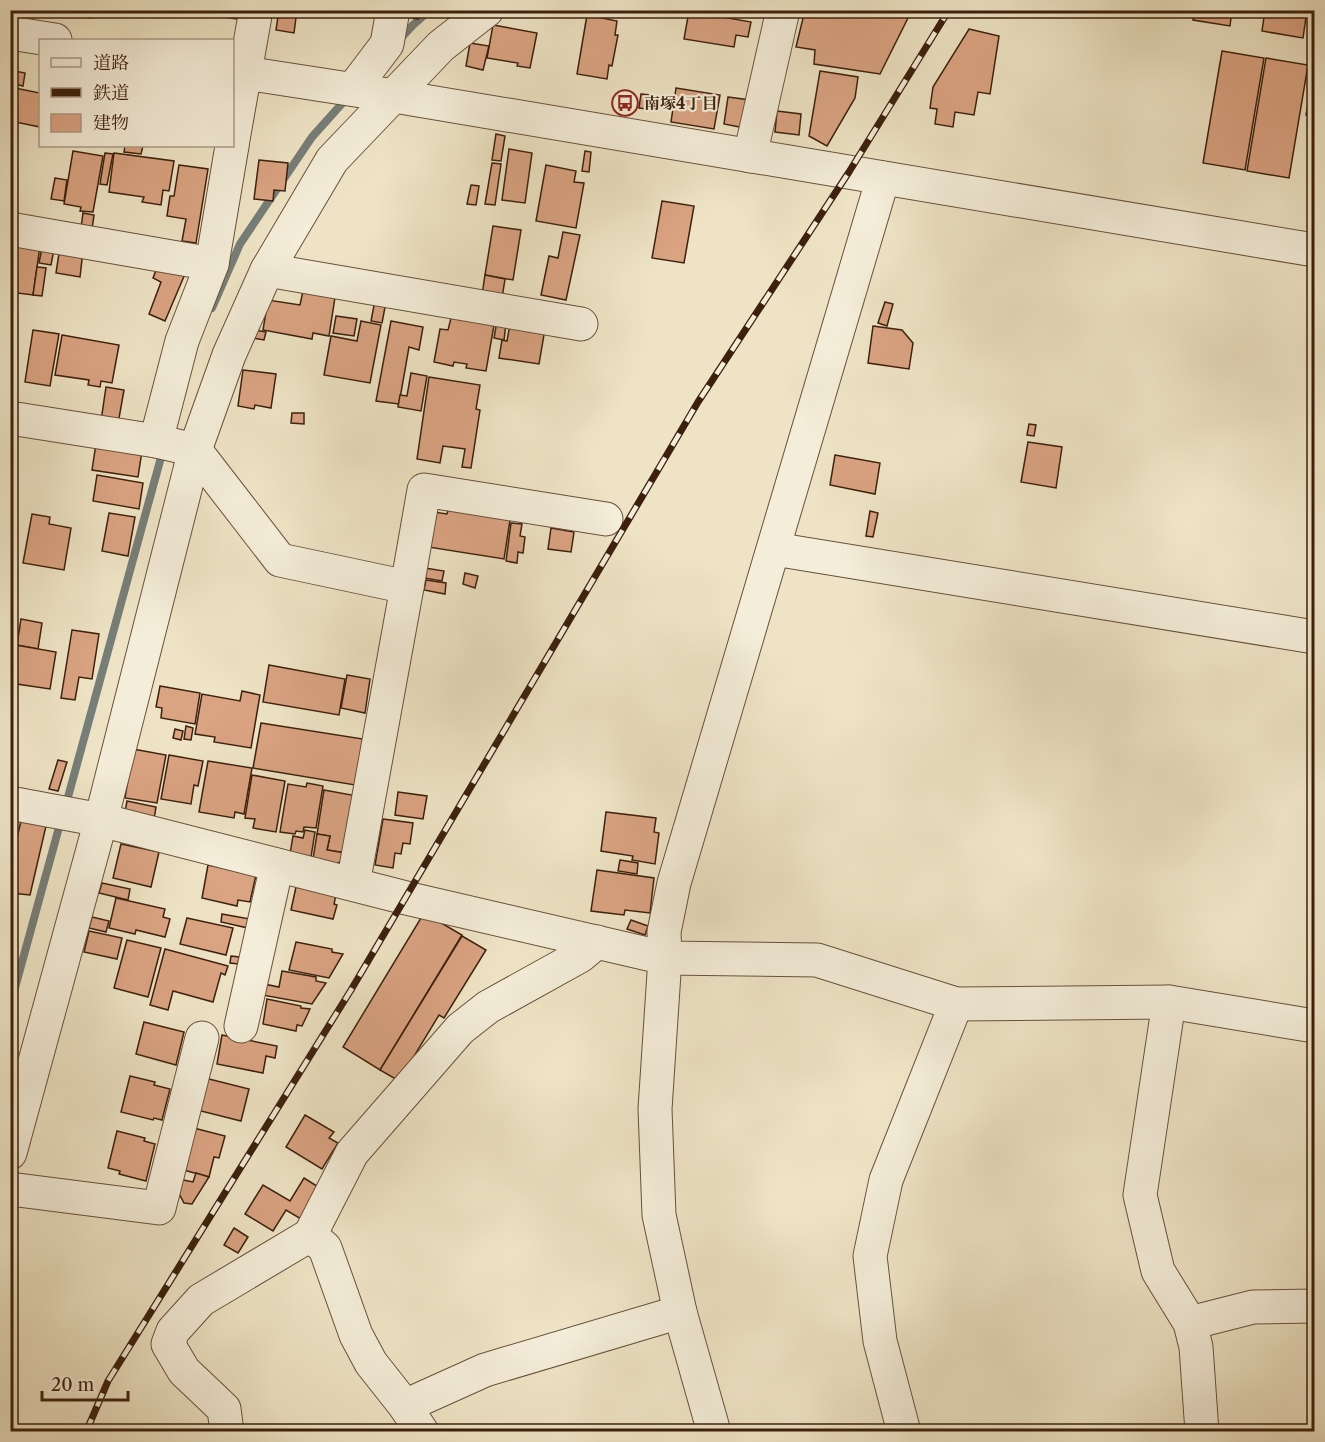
<svg xmlns="http://www.w3.org/2000/svg" width="1325" height="1442" viewBox="0 0 1325 1442" font-family="'Libre Caslon Text','Noto Serif JP',serif">
  <style>
    .lines { fill: none; stroke-linecap: round; stroke-linejoin: round }
    .stream { stroke: #777e78; stroke-width: 8 }
    .building { fill: #daa382; stroke: #3c200d; stroke-width: 1.5 }
    .minor-casing { stroke: #68513b; stroke-width: 35 }
    .minor { stroke: #f4edd9; stroke-width: 33 }
    .rail-casing { stroke: #3c200d; stroke-width: 7 }
    .rail { stroke: #f4edd9; stroke-width: 4.5; stroke-dasharray: 14; stroke-linecap: butt }
    .labels { text-anchor: middle; dominant-baseline: central; stroke-width: 4.5; stroke-linejoin: round; paint-order: stroke }
    .poi-label { font-size: 16px; font-weight: bold; fill: #3c200d; stroke: #f4edd9; text-anchor: start }
  </style>
  <rect width="100%" height="100%" fill="#eee4c5"/>
  <filter id="stains"><feTurbulence type="fractalNoise" baseFrequency=".00333" numOctaves="4"/><feColorMatrix values="0 0 0 0 .2 0 0 0 0 .09 0 0 0 0 .02 0 0 0 .5 -.17"/></filter>
  <radialGradient id="worn" r=".72"><stop offset=".6" stop-color="#630" stop-opacity="0"/><stop offset="1" stop-color="#630" stop-opacity=".3"/></radialGradient>
  <g class="lines">
    <g class="stream">
      <polyline points="400,39 413,25 430,10"/>
      <polyline points="212,308 240,244 312,137 347,98"/>
      <polyline points="65,808 163,450"/>
      <polyline points="10,1006 61,820"/>
    </g>
  </g>
  <g class="building">
    <polygon points="76,10 93,10 91,18 75,15"/>
    <polygon points="219,10 237,10 236,19 218,16"/>
    <polygon points="279,10 297,10 294,33 276,30"/>
    <polygon points="404,10 419,10 418,19 403,16"/>
    <polygon points="588,10 604,10 603,17 587,14"/>
    <polygon points="654,10 682,10 681,17 654,13"/>
    <polygon points="805,10 912,10 880,74 814,64 815,50 796,47"/>
    <polygon points="1194,10 1232,10 1230,26 1193,20"/>
    <polygon points="1265,10 1307,10 1303,38 1262,31"/>
    <polygon points="689,11 751,22 748,37 736,35 734,47 684,39"/>
    <polygon points="587,15 617,21 615,35 618,35 612,66 609,65 607,79 577,74"/>
    <polygon points="493,25 537,33 530,68 517,66 518,63 487,58"/>
    <polygon points="969,29 999,36 990,94 978,92 974,115 955,112 953,127 935,124 937,109 930,108 933,87"/>
    <polygon points="470,43 489,46 483,70 466,66"/>
    <polygon points="1222,51 1264,58 1245,170 1203,163"/>
    <polygon points="1266,58 1308,65 1289,178 1247,171"/>
    <polygon points="10,70 25,73 23,86 10,83"/>
    <polygon points="820,71 858,77 855,98 827,146 809,136"/>
    <polygon points="1314,72 1314,117 1306,115"/>
    <polygon points="10,87 40,93 40,127 10,121"/>
    <polygon points="676,88 720,95 714,129 671,122"/>
    <polygon points="641,94 650,95 648,109 639,108"/>
    <polygon points="728,97 750,100 745,128 724,124"/>
    <polygon points="777,111 801,114 799,135 775,132"/>
    <polygon points="496,134 505,136 501,161 492,160"/>
    <polygon points="125,146 143,146 141,154 124,152"/>
    <polygon points="509,149 532,153 525,203 502,200"/>
    <polygon points="73,151 103,156 93,212 80,211 81,207 64,204"/>
    <polygon points="585,151 591,152 589,172 582,171"/>
    <polygon points="105,153 113,154 107,185 100,184"/>
    <polygon points="114,153 174,161 169,191 163,190 161,205 142,202 144,197 109,192"/>
    <polygon points="259,160 288,163 285,191 274,190 273,201 254,199"/>
    <polygon points="492,163 501,164 495,205 485,204"/>
    <polygon points="179,165 208,169 196,243 182,241 186,219 167,216 170,196 174,196"/>
    <polygon points="546,165 576,171 574,182 584,183 576,228 536,221"/>
    <polygon points="55,178 67,180 64,201 51,199"/>
    <polygon points="471,185 479,186 476,205 467,204"/>
    <polygon points="662,201 694,206 684,263 652,258"/>
    <polygon points="83,213 94,215 92,229 81,228"/>
    <polygon points="493,226 521,230 513,280 485,275"/>
    <polygon points="563,232 580,235 566,300 541,295 549,256 558,258"/>
    <polygon points="10,241 40,246 33,295 10,292"/>
    <polygon points="43,242 55,244 51,265 39,263"/>
    <polygon points="60,247 83,251 80,277 56,273"/>
    <polygon points="159,263 185,274 165,321 149,314 161,282 153,278"/>
    <polygon points="37,267 46,268 42,296 33,295"/>
    <polygon points="485,275 505,279 502,298 482,295"/>
    <polygon points="304,286 336,291 329,336 313,333 312,339 263,330 268,300 300,305"/>
    <polygon points="375,300 386,302 382,323 371,321"/>
    <polygon points="885,302 893,304 887,326 878,323"/>
    <polygon points="336,316 357,319 354,336 333,333"/>
    <polygon points="451,318 494,325 486,371 466,368 467,364 454,362 453,366 434,362 440,329 448,330"/>
    <polygon points="361,321 381,325 370,383 324,375 331,336 357,341"/>
    <polygon points="391,321 423,327 419,350 409,347 399,404 376,401"/>
    <polygon points="497,321 506,323 504,340 494,338"/>
    <polygon points="510,324 545,329 539,364 499,358 502,340 507,341"/>
    <polygon points="10,325 15,326 10,353"/>
    <polygon points="873,326 902,330 913,343 909,369 868,363"/>
    <polygon points="33,330 59,334 50,386 25,382"/>
    <polygon points="255,330 266,332 264,340 253,338"/>
    <polygon points="62,335 119,345 112,383 101,381 100,387 88,385 89,380 55,375"/>
    <polygon points="243,370 276,374 271,408 255,405 254,409 238,406"/>
    <polygon points="411,373 427,376 421,411 398,407 400,395 407,396"/>
    <polygon points="429,377 480,385 476,409 480,410 471,468 462,467 465,449 443,446 440,463 417,459"/>
    <polygon points="106,387 124,390 118,424 101,421"/>
    <polygon points="292,413 304,413 304,424 291,423"/>
    <polygon points="1029,424 1036,425 1034,436 1027,435"/>
    <polygon points="1028,442 1062,447 1056,488 1021,482"/>
    <polygon points="96,444 142,451 138,477 92,470"/>
    <polygon points="835,455 880,463 875,494 830,485"/>
    <polygon points="97,475 143,483 139,509 93,501"/>
    <polygon points="448,510 510,520 504,559 428,547 434,512 447,514"/>
    <polygon points="870,511 878,513 873,537 866,536"/>
    <polygon points="109,513 135,517 128,556 102,551"/>
    <polygon points="32,514 50,517 49,524 71,528 64,570 23,563"/>
    <polygon points="511,523 522,524 520,536 525,537 523,553 518,552 517,563 506,561"/>
    <polygon points="551,528 574,532 571,552 548,549"/>
    <polygon points="425,568 444,571 442,581 424,578"/>
    <polygon points="465,573 478,576 475,588 463,584"/>
    <polygon points="426,580 446,583 445,594 424,590"/>
    <polygon points="21,619 42,623 38,649 17,645"/>
    <polygon points="72,630 99,634 92,679 79,677 75,700 61,698"/>
    <polygon points="10,644 56,652 50,689 10,683"/>
    <polygon points="269,665 345,679 339,715 263,702"/>
    <polygon points="347,675 370,679 365,713 341,708"/>
    <polygon points="160,686 200,693 195,724 161,718 162,708 156,707"/>
    <polygon points="242,691 260,695 251,748 214,742 215,737 195,734 202,694 240,701"/>
    <polygon points="261,723 363,739 355,785 253,768"/>
    <polygon points="186,726 193,728 191,740 184,739"/>
    <polygon points="175,729 183,731 181,740 173,738"/>
    <polygon points="133,749 166,755 157,803 125,798"/>
    <polygon points="169,755 203,761 198,786 194,785 191,804 161,799"/>
    <polygon points="58,760 67,762 58,791 49,789"/>
    <polygon points="208,761 252,768 244,814 235,812 234,818 199,812"/>
    <polygon points="252,775 285,781 276,832 253,828 255,819 245,818"/>
    <polygon points="307,783 323,786 316,828 304,827 303,832 296,831 295,834 280,832 288,784 306,787"/>
    <polygon points="324,790 357,796 347,853 327,850 330,836 317,834"/>
    <polygon points="398,792 427,796 423,819 395,815"/>
    <polygon points="127,801 156,807 154,819 125,812"/>
    <polygon points="606,812 656,818 654,832 659,833 655,864 632,860 633,856 601,851"/>
    <polygon points="383,819 413,823 410,844 403,843 401,854 395,853 393,868 375,865"/>
    <polygon points="21,821 46,826 30,895 10,893 10,841 16,842"/>
    <polygon points="305,830 315,832 311,857 290,854 293,836 303,838"/>
    <polygon points="317,834 330,836 327,850 345,853 344,860 336,864 313,859"/>
    <polygon points="121,844 159,852 151,887 113,878"/>
    <polygon points="620,860 638,863 637,874 618,871"/>
    <polygon points="208,865 256,875 250,902 238,900 237,906 202,898"/>
    <polygon points="597,870 654,878 650,913 625,910 624,915 591,911"/>
    <polygon points="102,883 130,889 128,900 99,893"/>
    <polygon points="296,887 336,895 334,904 337,905 333,919 291,910"/>
    <polygon points="116,898 165,909 163,917 170,919 165,937 136,930 135,934 109,928"/>
    <polygon points="424,913 462,935 380,1070 343,1047"/>
    <polygon points="222,914 250,919 248,928 221,922"/>
    <polygon points="92,917 109,921 106,932 89,928"/>
    <polygon points="187,918 233,928 226,955 180,944"/>
    <polygon points="631,920 648,926 645,935 627,929"/>
    <polygon points="89,931 122,938 117,959 84,952"/>
    <polygon points="462,936 486,950 444,1018 439,1015 399,1081 380,1070"/>
    <polygon points="127,940 161,948 148,997 114,988"/>
    <polygon points="296,942 332,949 332,952 343,954 329,978 289,970"/>
    <polygon points="165,949 228,966 225,975 221,973 213,1002 173,991 168,1010 150,1005"/>
    <polygon points="231,956 239,957 238,964 230,963"/>
    <polygon points="282,971 316,977 316,981 326,983 312,1004 262,995 264,984 279,987"/>
    <polygon points="267,999 301,1006 301,1008 310,1009 302,1026 297,1025 296,1031 263,1024"/>
    <polygon points="144,1022 184,1032 176,1065 136,1054"/>
    <polygon points="222,1035 277,1046 275,1058 266,1056 263,1073 217,1064"/>
    <polygon points="130,1076 155,1082 154,1085 170,1089 162,1120 154,1118 153,1120 121,1112"/>
    <polygon points="205,1078 249,1089 241,1121 197,1110"/>
    <polygon points="305,1115 334,1132 329,1138 338,1143 322,1169 286,1147"/>
    <polygon points="190,1127 225,1136 219,1158 214,1157 209,1177 180,1169"/>
    <polygon points="117,1131 145,1138 144,1141 155,1144 146,1181 119,1174 120,1171 108,1168"/>
    <polygon points="196,1173 209,1177 192,1204 184,1203 176,1188 178,1179 193,1182"/>
    <polygon points="304,1178 320,1188 301,1219 286,1210 273,1231 245,1214 263,1185 290,1201"/>
    <polygon points="234,1228 248,1237 238,1253 224,1245"/>
  </g>
  <g class="lines">
    <g class="minor-casing">
      <g id="minor">
        <polyline points="10,33 55,40"/>
        <polyline points="232,71 394,96 1314,250"/>
        <polyline points="353,89 387,44 393,10"/>
        <polyline points="232,145 256,10"/>
        <polyline points="750,156 783,10"/>
        <polyline points="10,229 212,264"/>
        <polyline points="267,270 581,324"/>
        <polyline points="10,418 156,441 182,341 212,264 232,146"/>
        <polyline points="156,441 195,450 280,560 407,587 353,884"/>
        <polyline points="774,549 1314,637"/>
        <polyline points="407,587 424,490 606,519"/>
        <polyline points="10,803 101,820 406,898 665,958 817,960 956,1004 1169,1002 1314,1026"/>
        <polyline points="1169,1002 1140,1195 1158,1271 1190,1323 1196,1347 1202,1432"/>
        <polyline points="241,1026 277,865"/>
        <polyline points="10,1153 101,820 195,450 229,355 267,270 332,160 441,46 487,10"/>
        <polyline points="10,1189 159,1208 202,1038"/>
        <polyline points="310,1235 325,1248 356,1335 371,1363 405,1406"/>
        <polyline points="1190,1323 1253,1307 1314,1306"/>
        <polyline points="227,1432 224,1409 184,1371 168,1344 173,1331 201,1300 310,1235 352,1153 460,1029 488,1007 580,956 597,942"/>
        <polyline points="422,1432 405,1406 485,1370 680,1312"/>
        <polyline points="714,1432 680,1312 659,1215 655,1109 665,958 664,932 674,883 883,178"/>
        <polyline points="904,1432 880,1341 870,1256 886,1180 956,1004"/>
      </g>
    </g>
    <use href="#minor" class="minor"/>
    <g class="rail-casing">
      <polyline id="rail" points="86,1432 108,1381 351,990 698,402 849,172 949,10"/>
    </g>
    <use href="#rail" class="rail"/>
  </g>
  <defs>
    <g id="bus-ring" transform="scale(1.35)"><circle r="9.5" fill="#f4edd9" stroke="#8f2418" stroke-width="1.5"/><path d="M-5-6H5V4H4V6H2V4H-2V6H-4V4H-5ZM-3.5-4V0h7V-4ZM-3.5 1.2v1.5H-2V1.2ZM2 1.2v1.5H3.5V1.2Z" fill="#8f2418"/></g>
  </defs>
  <g fill-rule="evenodd">
    <use href="#bus-ring" x="625" y="103"/>
  </g>
  <g class="labels">
    <g class="poi-label">
      <text x="644" y="103">南塚4丁目</text>
    </g>
  </g>
  <rect width="1325" height="1442" fill="none" stroke="#eee4c5" stroke-width="36"/>
  <rect x="12" y="12" width="1301" height="1418" fill="none" stroke="#3c200d" stroke-width="3"/>
  <rect x="18" y="18" width="1289" height="1406" fill="none" stroke="#3c200d" stroke-width="1.5"/>
  <rect x="39" y="39" width="195" height="108" fill="#f4edd9" stroke="#aa9b87" stroke-width="1.5"/>
  <rect x="51" y="58" width="30" height="9" fill="#f4edd9" stroke="#aa9b87" stroke-width="1.5"/>
  <text x="93" y="69" font-size="18" fill="#3c200d">道路</text>
  <rect x="51" y="88" width="30" height="9" fill="#3c200d" stroke="#aa9b87" stroke-width="1.5"/>
  <text x="93" y="99" font-size="18" fill="#3c200d">鉄道</text>
  <rect x="51" y="114" width="30" height="18" fill="#daa382" stroke="#aa9b87" stroke-width="1.5"/>
  <text x="93" y="129" font-size="18" fill="#3c200d">建物</text>
  <path d="M42 1391v9h86v-9" fill="none" stroke="#3c200d" stroke-width="3"/>
  <text x="51" y="1391" font-size="18" fill="#3c200d" stroke="#f4edd9" stroke-width="4.5" paint-order="stroke">20 m</text>
  <rect width="100%" height="100%" filter="url(#stains)"/>
  <rect width="100%" height="100%" fill="url(#worn)"/>
</svg>
